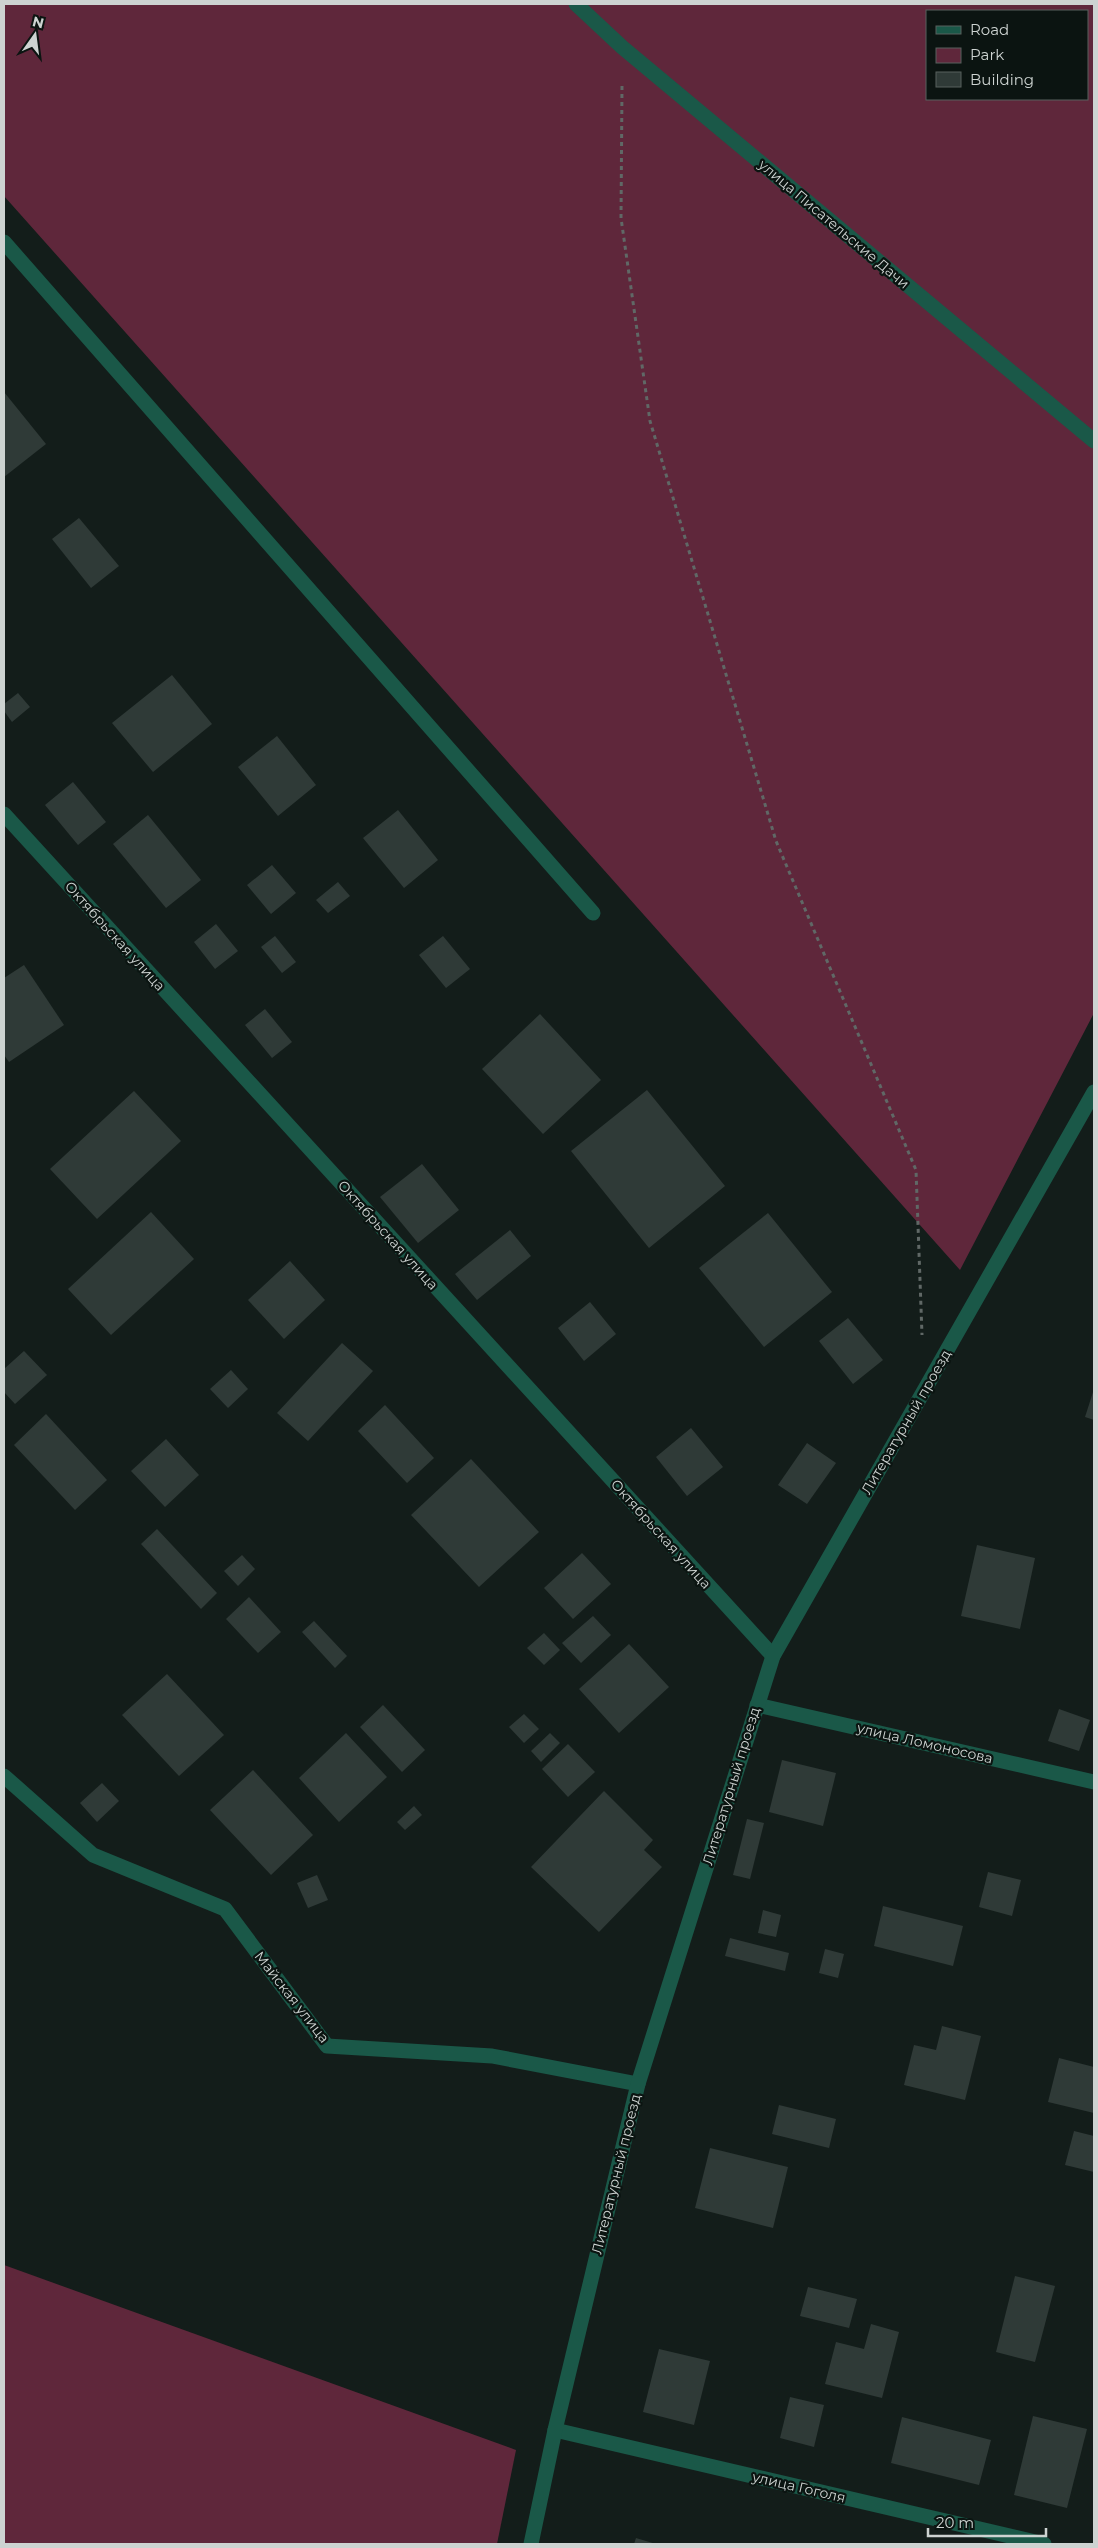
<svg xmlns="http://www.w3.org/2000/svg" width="1098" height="2548" viewBox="0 0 1098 2548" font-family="Montserrat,sans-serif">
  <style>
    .green { fill: #5f273b; fill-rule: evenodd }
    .building { fill: #2f3a37 }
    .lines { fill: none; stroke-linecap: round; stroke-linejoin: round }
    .path { stroke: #606866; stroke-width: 3; stroke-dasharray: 4 4; stroke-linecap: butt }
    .lane { stroke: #1a5848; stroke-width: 15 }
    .street { stroke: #1a5848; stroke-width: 15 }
    .labels { text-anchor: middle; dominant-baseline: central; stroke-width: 4.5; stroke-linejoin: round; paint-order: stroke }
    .street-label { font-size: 14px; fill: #cdd3d1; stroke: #0b1411 }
  </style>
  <rect width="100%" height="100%" fill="#131d1a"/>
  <g class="green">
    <path d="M4,4H1094V1013L960,1270L4,196ZM927,11H1087V99H927Z"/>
    <polygon points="4,2265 516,2450 497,2544 4,2544"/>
  </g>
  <g class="building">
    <polygon points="4,392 46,444 4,477"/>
    <polygon points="79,518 119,566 91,588 52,539"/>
    <polygon points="172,675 212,724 153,772 112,723"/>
    <polygon points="18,693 30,707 12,722 4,711 4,704"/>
    <polygon points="277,736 316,785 278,816 238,767"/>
    <polygon points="73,782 106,822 78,845 45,805"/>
    <polygon points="398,810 438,860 404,888 363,838"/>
    <polygon points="148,815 201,880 166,908 113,844"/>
    <polygon points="272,865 296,893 271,914 247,885"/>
    <polygon points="338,882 350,896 328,913 316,900"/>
    <polygon points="216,924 238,951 215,969 194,942"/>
    <polygon points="275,936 296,962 282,973 261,947"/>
    <polygon points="443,936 470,969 446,988 419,955"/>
    <polygon points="24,965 64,1025 9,1062 4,1055 4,978"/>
    <polygon points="265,1009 292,1042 272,1058 245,1025"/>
    <polygon points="540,1014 601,1080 543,1134 482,1069"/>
    <polygon points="647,1090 725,1186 649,1248 571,1151"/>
    <polygon points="134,1091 181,1141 97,1219 50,1169"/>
    <polygon points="422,1164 459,1210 418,1243 380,1197"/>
    <polygon points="151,1212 194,1259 111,1335 68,1289"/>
    <polygon points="768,1213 832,1292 764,1347 699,1268"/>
    <polygon points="510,1230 531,1256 477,1300 455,1274"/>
    <polygon points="290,1261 325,1300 284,1339 248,1300"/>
    <polygon points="590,1302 616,1334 584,1361 558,1328"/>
    <polygon points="848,1318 883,1360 853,1384 819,1341"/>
    <polygon points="342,1343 373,1371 308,1441 277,1413"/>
    <polygon points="24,1351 47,1375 15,1404 4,1392 4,1369"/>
    <polygon points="231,1370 248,1389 228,1408 210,1389"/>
    <polygon points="1094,1389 1094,1420 1085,1417"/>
    <polygon points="385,1405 434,1458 407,1483 358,1431"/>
    <polygon points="46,1414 107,1480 75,1510 14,1445"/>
    <polygon points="691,1428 723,1467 687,1496 656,1457"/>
    <polygon points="166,1439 199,1475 165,1507 131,1471"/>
    <polygon points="807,1443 836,1463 807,1504 778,1485"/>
    <polygon points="471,1459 539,1532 479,1587 411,1515"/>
    <polygon points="157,1529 217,1593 201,1609 141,1544"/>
    <polygon points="977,1545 1035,1558 1020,1629 961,1616"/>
    <polygon points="582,1553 611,1584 573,1619 544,1588"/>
    <polygon points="242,1555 255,1569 238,1586 224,1571"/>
    <polygon points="249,1597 281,1632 258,1653 226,1619"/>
    <polygon points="593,1616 611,1635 581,1663 562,1643"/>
    <polygon points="314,1621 347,1656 335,1668 302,1632"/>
    <polygon points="544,1633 560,1650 544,1665 527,1648"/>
    <polygon points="629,1644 669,1687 619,1733 579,1689"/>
    <polygon points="167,1674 224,1735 179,1776 122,1715"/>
    <polygon points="383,1705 425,1750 402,1772 360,1727"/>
    <polygon points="1059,1709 1090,1720 1079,1751 1048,1741"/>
    <polygon points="524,1714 539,1729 524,1743 509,1727"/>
    <polygon points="346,1733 387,1777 339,1822 299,1778"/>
    <polygon points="550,1733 560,1743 541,1762 531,1751"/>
    <polygon points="568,1744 595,1772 568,1797 542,1769"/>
    <polygon points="782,1760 836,1773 823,1826 769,1812"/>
    <polygon points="253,1770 313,1835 271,1875 210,1810"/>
    <polygon points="102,1783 119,1801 97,1822 80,1803"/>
    <polygon points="604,1791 653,1840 644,1850 662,1867 599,1932 531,1867"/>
    <polygon points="414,1806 422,1815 405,1830 397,1822"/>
    <polygon points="747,1819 764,1823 750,1879 733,1875"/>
    <polygon points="988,1872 1021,1880 1012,1916 979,1907"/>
    <polygon points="317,1875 328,1900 308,1908 297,1883"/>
    <polygon points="883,1906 963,1926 953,1966 874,1946"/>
    <polygon points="763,1910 781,1915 776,1937 758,1933"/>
    <polygon points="730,1938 789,1953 785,1971 725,1956"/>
    <polygon points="825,1949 844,1954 838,1978 819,1973"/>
    <polygon points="942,2026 981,2036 965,2100 904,2085 914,2045 936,2050"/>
    <polygon points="1059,2058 1094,2067 1094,2113 1048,2102"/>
    <polygon points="779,2105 836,2119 829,2148 772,2134"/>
    <polygon points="1074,2131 1094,2136 1094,2172 1065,2165"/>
    <polygon points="710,2148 788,2167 773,2228 695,2208"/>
    <polygon points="1015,2276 1055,2286 1035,2362 996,2352"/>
    <polygon points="808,2287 857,2299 849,2328 800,2316"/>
    <polygon points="871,2324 899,2332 882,2398 825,2384 836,2342 864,2349"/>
    <polygon points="659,2349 710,2361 694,2425 643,2412"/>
    <polygon points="790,2397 824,2405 814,2447 780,2438"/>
    <polygon points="1033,2416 1087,2429 1067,2508 1014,2495"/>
    <polygon points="902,2417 991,2440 979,2485 891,2463"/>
    <polygon points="636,2538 656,2544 634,2544"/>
  </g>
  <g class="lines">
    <polyline class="path" points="622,86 621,218 650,421 776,841 916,1170 922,1335"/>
    <polyline class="lane" points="4,242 593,913"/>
    <g class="street">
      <polyline points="576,4 622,47 1094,441"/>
      <polyline points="4,814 773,1656"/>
      <polyline points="757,1705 1094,1782"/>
      <polyline points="4,1776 93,1855 225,1909 327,2046 492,2056 638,2084"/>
      <polyline points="555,2430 1044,2544"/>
      <polyline points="531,2544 555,2430 638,2084 773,1656 1094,1092"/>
    </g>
  </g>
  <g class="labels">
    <g class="street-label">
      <text transform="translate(834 224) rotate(40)">улица Писательские Дачи</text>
      <text transform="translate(115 936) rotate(48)">Октябрьская улица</text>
      <text transform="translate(388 1235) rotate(48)">Октябрьская улица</text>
      <text transform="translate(906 1422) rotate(-60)">Литературный проезд</text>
      <text transform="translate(661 1534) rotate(48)">Октябрьская улица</text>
      <text transform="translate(925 1743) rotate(13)">улица Ломоносова</text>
      <text transform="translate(731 1786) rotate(-73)">Литературный проезд</text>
      <text transform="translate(292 1997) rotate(52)">Майская улица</text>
      <text transform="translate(616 2174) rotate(-76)">Литературный проезд</text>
      <text transform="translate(799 2487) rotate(13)">улица Гоголя</text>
    </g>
  </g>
  <rect width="1098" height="2548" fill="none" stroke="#cdd3d1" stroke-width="10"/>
  <rect x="926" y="10" width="162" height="90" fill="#0b1411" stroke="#59605e"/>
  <rect x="936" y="26" width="25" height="8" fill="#1a5848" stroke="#59605e"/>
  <text x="970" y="35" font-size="15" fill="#cdd3d1">Road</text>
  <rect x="936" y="48" width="25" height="15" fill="#5f273b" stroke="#59605e"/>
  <text x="970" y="60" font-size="15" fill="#cdd3d1">Park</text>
  <rect x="936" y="72" width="25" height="15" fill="#2f3a37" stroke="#59605e"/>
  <text x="970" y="85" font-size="15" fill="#cdd3d1">Building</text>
  <g transform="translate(35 35) rotate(14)" stroke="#0b1411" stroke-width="4" paint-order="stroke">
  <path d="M0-4L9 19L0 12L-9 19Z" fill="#cdd3d1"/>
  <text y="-8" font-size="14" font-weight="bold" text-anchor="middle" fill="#cdd3d1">N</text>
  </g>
  <path d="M928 2528v8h118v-8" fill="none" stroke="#cdd3d1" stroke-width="2.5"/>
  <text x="936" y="2528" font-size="15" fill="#cdd3d1" stroke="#0b1411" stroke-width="4" paint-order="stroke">20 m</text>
</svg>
